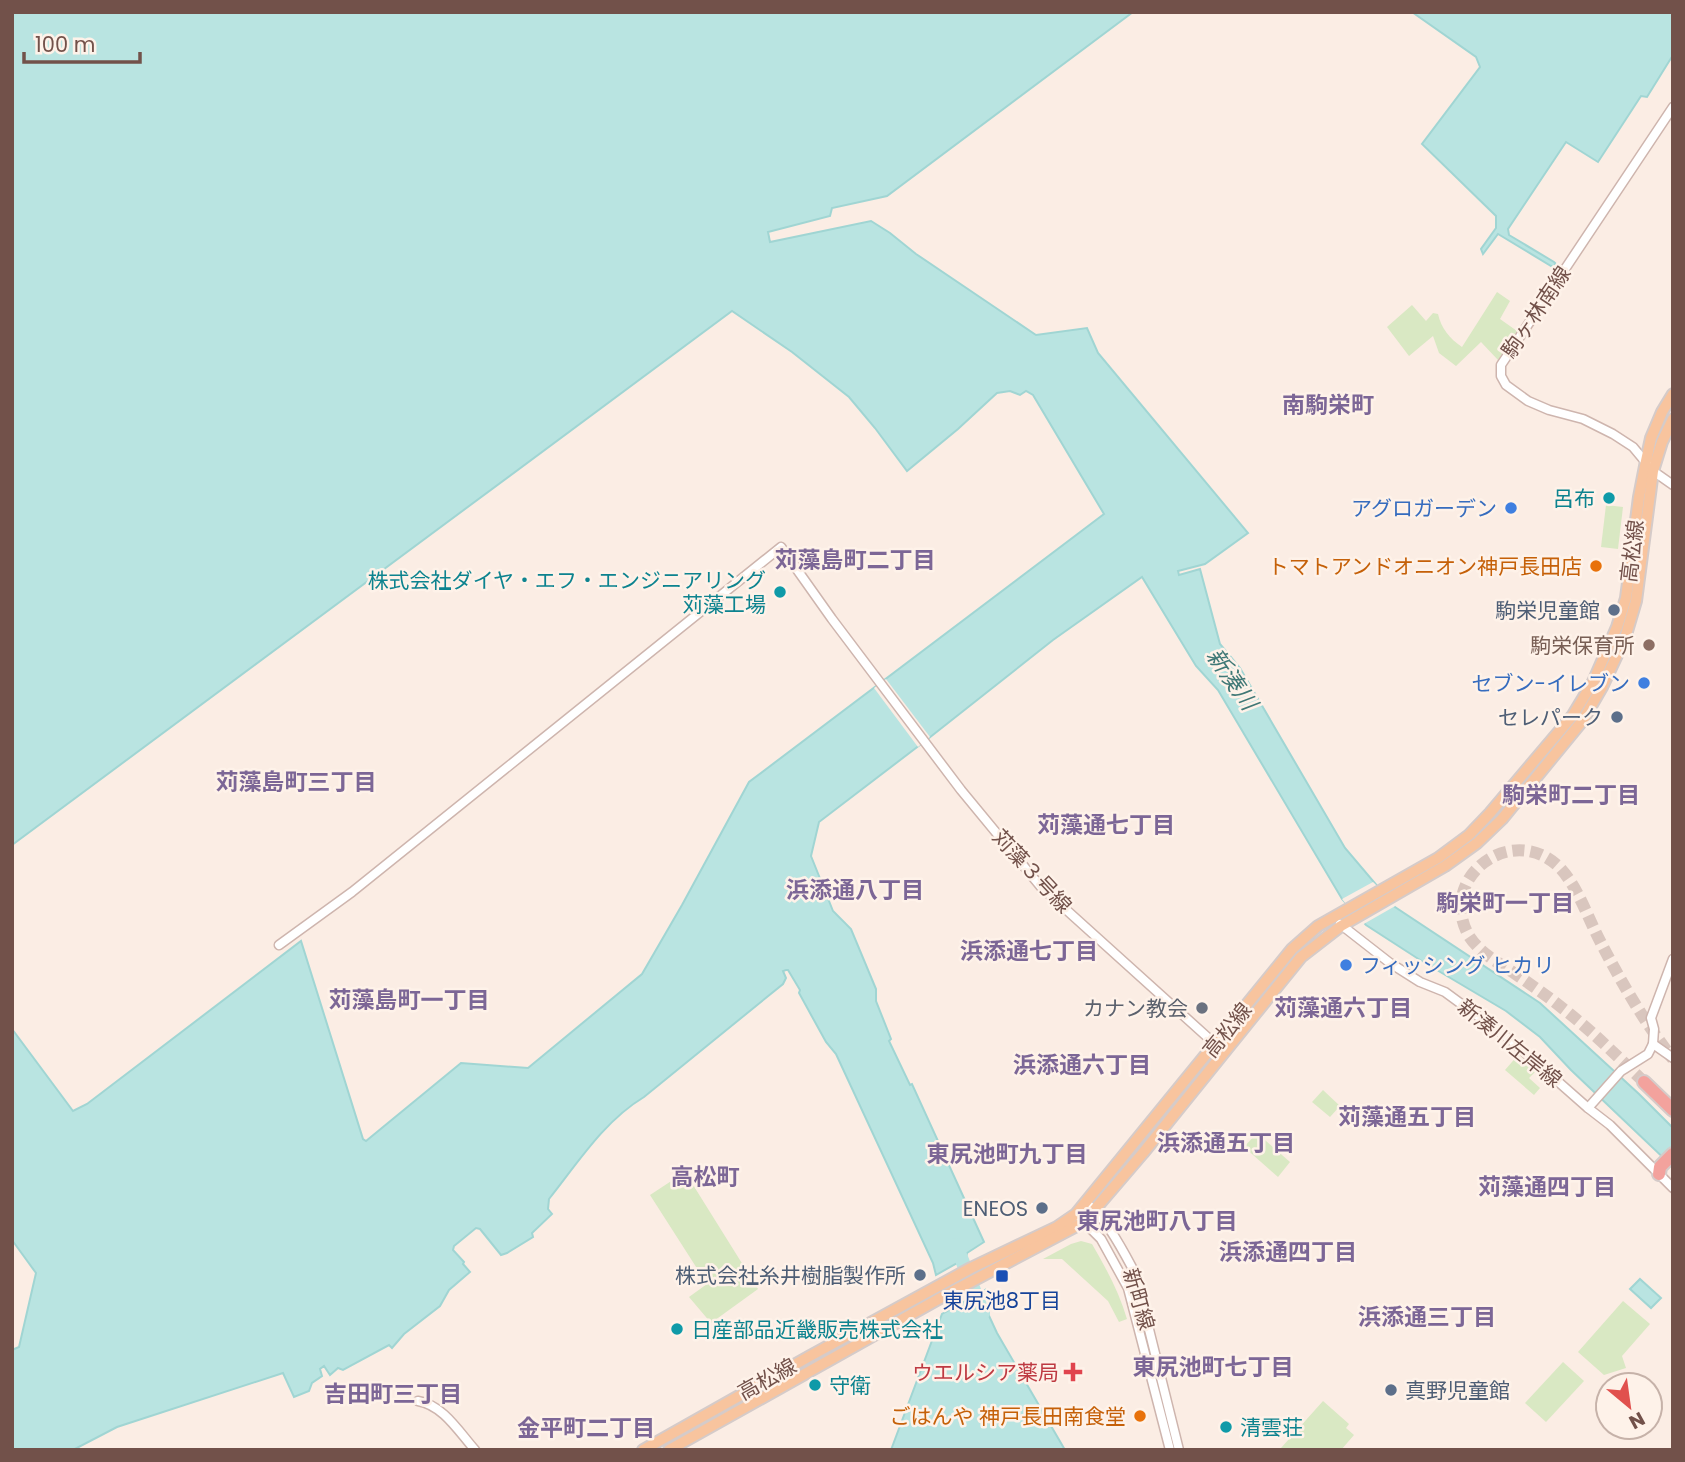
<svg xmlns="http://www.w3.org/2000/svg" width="1685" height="1462" viewBox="0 0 1685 1462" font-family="Poppins,'Noto Sans JP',sans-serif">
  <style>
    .green { fill: #d9e8c3 }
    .water { fill: #b9e4e1; stroke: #a0d5d3; stroke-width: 2 }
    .pier { fill: #fbede4 }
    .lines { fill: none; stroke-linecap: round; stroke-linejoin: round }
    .river { stroke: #b9e4e1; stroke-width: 14 }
    .motorway-tunnel { stroke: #d9c6be; stroke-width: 12; stroke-dasharray: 12 6; stroke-linecap: butt }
    .tertiary-casing { stroke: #ceb5ae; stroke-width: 11 }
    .primary-casing { stroke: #d5cbc9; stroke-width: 14 }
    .motorway-casing { stroke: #d5cbc9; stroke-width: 16 }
    .tertiary { stroke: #fff; stroke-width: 8 }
    .primary { stroke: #f8c49e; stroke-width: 10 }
    .motorway { stroke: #f3a29d; stroke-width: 12 }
    .culture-dot { fill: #0f9aa8; stroke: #fef2e9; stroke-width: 2.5 }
    .shop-dot { fill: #3f7fe0; stroke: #fef2e9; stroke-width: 2.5 }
    .food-dot { fill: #e8710a; stroke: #fef2e9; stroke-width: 2.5 }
    .service-dot { fill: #5c6f8a; stroke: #fef2e9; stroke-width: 2.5 }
    .education-dot { fill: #8d6e63; stroke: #fef2e9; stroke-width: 2.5 }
    .worship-dot { fill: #6b7280; stroke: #fef2e9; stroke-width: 2.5 }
    .transit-dot { fill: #1a4fb4; stroke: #fef2e9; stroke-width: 2.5 }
    .health-dot { fill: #e0444e; stroke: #fef2e9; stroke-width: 2.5 }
    .labels { text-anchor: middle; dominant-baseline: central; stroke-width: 5; stroke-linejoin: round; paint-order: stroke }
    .street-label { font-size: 21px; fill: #72514a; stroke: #fef2e9 }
    .culture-label { font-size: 21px; fill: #0d838f; stroke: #fef2e9; text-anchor: start }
    .shop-label { font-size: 21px; fill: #366cbe; stroke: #fef2e9; text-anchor: end }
    .food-label { font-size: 21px; fill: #c56008; stroke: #fef2e9; text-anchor: end }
    .service-label { font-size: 21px; fill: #4e5e75; stroke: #fef2e9; text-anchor: end }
    .education-label { font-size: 21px; fill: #785e54; stroke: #fef2e9; text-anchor: end }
    .worship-label { font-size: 21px; fill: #5b616d; stroke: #fef2e9; text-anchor: end }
    .transit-label { font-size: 21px; fill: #164399; stroke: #fef2e9 }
    .health-label { font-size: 21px; fill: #be3a42; stroke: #fef2e9; text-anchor: end }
    .neighbourhood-label { font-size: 23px; font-weight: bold; fill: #7c6696; stroke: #fef2e9 }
    .water-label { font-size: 23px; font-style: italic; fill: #3f7876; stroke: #fef2e9 }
  </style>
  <rect width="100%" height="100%" fill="#fbede4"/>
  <g class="green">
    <path d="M1497,292L1510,301L1500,319L1517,331L1498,360L1481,342L1456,366L1439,353L1433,336L1409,356L1387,327L1412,305L1426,321L1433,313L1438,314C1441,328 1450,339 1462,347Z"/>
    <polygon points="1606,505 1623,507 1618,549 1601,547"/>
    <polygon points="1518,1055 1536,1071 1529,1078 1540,1088 1534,1095 1505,1070"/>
    <polygon points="1323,1090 1340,1106 1330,1117 1312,1102"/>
    <polygon points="1257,1133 1290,1162 1278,1177 1244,1147"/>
    <polygon points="685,1172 758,1289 711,1323 689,1297 707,1284 650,1195"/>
    <path d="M1081,1241L1092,1244C1106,1268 1119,1292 1127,1319L1119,1322L1108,1301L1062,1259H1043L1071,1244Z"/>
    <polygon points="1623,1301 1650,1324 1622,1356 1626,1368 1604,1375 1578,1352"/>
    <polygon points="1563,1362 1584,1381 1546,1422 1525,1403"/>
    <polygon points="1323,1401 1349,1424 1346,1428 1354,1435 1341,1450 1283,1450 1281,1448"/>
  </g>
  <g class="water">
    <path d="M12,12H1133L887,196L832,208L830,216L768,232L770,242L871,221L890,233L916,254L1036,335L1087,328L1098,353L1248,533L1205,564L1178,571L1179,575L1200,569L1220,644L1240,668L1345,848L1395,907L1540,1003L1639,1094L1673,1128V1167L1571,1070L1540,1037L1506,1011L1420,960L1366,925L1342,899L1218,690L1196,666L1142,577L1053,640L929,738L819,822L811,856L833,911L851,929L876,989V1001L891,1039L889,1041L910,1085L912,1084L984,1242L967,1253L966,1258L936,1275L933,1263L836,1054L826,1042L799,993L800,990L788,970H786L783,971L786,978L783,984L644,1097C604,1121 577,1164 549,1199L548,1209L552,1214L532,1233L533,1237L507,1253L501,1255L480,1229L476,1228L454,1246L453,1250L464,1262L463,1264L470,1272L449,1290L440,1306L404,1334L392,1348L389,1345L343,1370L338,1368L330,1375L324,1366L320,1369L322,1376L312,1383L309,1391L294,1397L283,1373L117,1427L73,1450H12V1350L19,1347L36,1273L12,1240V1029L73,1111L87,1104L301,941L363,1139L366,1141L461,1063L528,1068L642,974L682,905L749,782L1104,514L1033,395L1026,391L1020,395L1010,391L997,393L958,429L907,471L875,428L849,397L792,352L732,311L12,845Z"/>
    <polygon points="1412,12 1673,12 1673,55 1647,97 1641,96 1598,162 1566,142 1508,229 1509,235 1554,262 1556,264 1554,266 1551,266 1498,234 1483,254 1481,249 1496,228 1496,216 1422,144 1480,67 1476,57"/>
    <polygon points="1640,1279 1661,1298 1651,1308 1630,1289"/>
    <polygon points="985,1290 984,1305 997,1333 1065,1450 891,1450 942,1314"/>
  </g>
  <g class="pier">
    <polygon points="886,679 930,737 918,747 874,688"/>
    <polygon points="1373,882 1397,905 1362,925 1342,899"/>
  </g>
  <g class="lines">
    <polyline class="river" points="956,1245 983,1313"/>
    <path class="motorway-tunnel" d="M1644,1082C1617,1056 1591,1030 1561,1007C1546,995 1530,984 1514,973C1497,962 1480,953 1469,936C1436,878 1512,821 1559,867C1577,885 1588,918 1600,941C1621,982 1645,1023 1673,1059"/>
    <g class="tertiary-casing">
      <g id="tertiary">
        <polyline points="1673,107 1501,365 1501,376 1506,385 1528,401 1549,410 1583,419 1613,434 1633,447 1653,471 1673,485"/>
        <polyline points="1340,924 1390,963 1420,982 1445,992 1513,1042 1588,1108 1610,1125 1673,1188"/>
        <polyline points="279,945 352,892 781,547 832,619 961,790 1041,887 1215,1044"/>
        <polyline points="1653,1044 1673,1058"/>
        <polyline points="1588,1108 1621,1071 1648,1054 1653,1044 1654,1029 1651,1018 1673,959"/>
        <path d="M1085,1202C1107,1219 1122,1249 1135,1273L1179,1450"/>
        <polyline points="1080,1218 1101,1239 1128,1288 1170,1450"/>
        <path d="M418,1401C443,1405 459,1432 475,1450"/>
      </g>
    </g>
    <g class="primary-casing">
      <g id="primary">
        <polyline points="643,1450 810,1356 971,1268 1057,1227 1076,1214 1292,949 1318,926 1438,858 1469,835 1490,813 1573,715 1593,682 1617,627 1626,598 1639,497 1646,461 1651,438 1662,412 1673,394"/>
        <polyline points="669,1450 944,1296 1084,1222 1143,1153 1301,957 1341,926 1445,866 1477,843 1502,819 1583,720 1602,687 1625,638 1636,601 1653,471 1662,442 1673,419"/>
      </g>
    </g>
    <g class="motorway-casing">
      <g id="motorway">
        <polyline points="1644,1082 1673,1110"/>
        <polyline points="1659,1174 1660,1167 1673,1154"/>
      </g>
    </g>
    <use href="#tertiary" class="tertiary"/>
    <use href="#primary" class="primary"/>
    <use href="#motorway" class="motorway"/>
  </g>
  <g class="culture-dot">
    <circle cx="1609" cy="498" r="7"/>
    <circle cx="780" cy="592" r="7"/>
    <circle cx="677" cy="1329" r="7"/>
    <circle cx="815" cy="1385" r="7"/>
    <circle cx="1226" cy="1427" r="7"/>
  </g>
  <g class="shop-dot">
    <circle cx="1511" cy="508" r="7"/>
    <circle cx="1644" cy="683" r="7"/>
    <circle cx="1346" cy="965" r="7"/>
  </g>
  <g class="food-dot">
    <circle cx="1596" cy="566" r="7"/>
    <circle cx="1140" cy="1416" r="7"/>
  </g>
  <g class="service-dot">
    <circle cx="1614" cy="610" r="7"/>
    <circle cx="1617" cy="717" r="7"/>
    <circle cx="1042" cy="1208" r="7"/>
    <circle cx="920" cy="1275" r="7"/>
    <circle cx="1391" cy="1390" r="7"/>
  </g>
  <circle class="education-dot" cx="1649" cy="645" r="7"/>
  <circle class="worship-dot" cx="1202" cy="1008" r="7"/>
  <rect class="transit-dot" x="995" y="1269" width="14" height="14" rx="3.5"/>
  <path class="health-dot" d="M1069.5 1361.5h7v7h7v7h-7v7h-7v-7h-7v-7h7z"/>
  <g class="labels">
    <g class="street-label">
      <text transform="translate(1536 312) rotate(-56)">駒ヶ林南線</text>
      <text transform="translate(1632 551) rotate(-83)">高松線</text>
      <text transform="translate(1032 871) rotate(47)">苅藻３号線</text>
      <text transform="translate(1227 1030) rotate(-51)">高松線</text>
      <text transform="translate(1510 1043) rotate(39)">新湊川左岸線</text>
      <text transform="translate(1139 1299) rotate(74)">新町線</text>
      <text transform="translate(767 1379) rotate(-29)">高松線</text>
    </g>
    <g class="culture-label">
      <text x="1595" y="498" text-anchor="end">呂布</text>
      <text x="766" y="580" text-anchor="end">株式会社ダイヤ・エフ・エンジニアリング<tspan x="766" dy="24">苅藻工場</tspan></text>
      <text x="691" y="1329">日産部品近畿販売株式会社</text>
      <text x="829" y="1385">守衛</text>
      <text x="1240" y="1427">清雲荘</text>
    </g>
    <g class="shop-label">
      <text x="1497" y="508">アグロガーデン</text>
      <text x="1630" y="683">セブン-イレブン</text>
      <text x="1360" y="965" text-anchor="start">フィッシング ヒカリ</text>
    </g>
    <g class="food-label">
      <text x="1582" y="566">トマトアンドオニオン神戸長田店</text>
      <text x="1126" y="1416">ごはんや 神戸長田南食堂</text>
    </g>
    <g class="service-label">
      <text x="1600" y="610">駒栄児童館</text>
      <text x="1603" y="717">セレパーク</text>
      <text x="1028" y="1208">ENEOS</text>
      <text x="906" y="1275">株式会社糸井樹脂製作所</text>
      <text x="1405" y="1390" text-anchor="start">真野児童館</text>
    </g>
    <g class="education-label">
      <text x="1635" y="645">駒栄保育所</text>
    </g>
    <g class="worship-label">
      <text x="1188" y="1008">カナン教会</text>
    </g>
    <g class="transit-label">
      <text x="1002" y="1300">東尻池8丁目</text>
    </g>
    <g class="health-label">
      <text x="1059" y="1372">ウエルシア薬局</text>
    </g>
    <g class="neighbourhood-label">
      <text x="1328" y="405">南駒栄町</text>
      <text x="855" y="560">苅藻島町二丁目</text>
      <text x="296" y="782">苅藻島町三丁目</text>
      <text x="1571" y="795">駒栄町二丁目</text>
      <text x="1106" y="825">苅藻通七丁目</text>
      <text x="855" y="890">浜添通八丁目</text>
      <text x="1505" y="903">駒栄町一丁目</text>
      <text x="1029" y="951">浜添通七丁目</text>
      <text x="409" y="1000">苅藻島町一丁目</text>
      <text x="1343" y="1008">苅藻通六丁目</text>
      <text x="1082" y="1065">浜添通六丁目</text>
      <text x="1407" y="1117">苅藻通五丁目</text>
      <text x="1226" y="1143">浜添通五丁目</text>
      <text x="1007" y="1154">東尻池町九丁目</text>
      <text x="705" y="1177">高松町</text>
      <text x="1547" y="1187">苅藻通四丁目</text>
      <text x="1157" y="1221">東尻池町八丁目</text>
      <text x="1288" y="1252">浜添通四丁目</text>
      <text x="1427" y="1317">浜添通三丁目</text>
      <text x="1213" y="1367">東尻池町七丁目</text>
      <text x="393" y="1394">吉田町三丁目</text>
      <text x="586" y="1428">金平町二丁目</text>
    </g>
    <g class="water-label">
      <text transform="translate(1232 679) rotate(55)">新湊川</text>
    </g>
  </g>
  <rect width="1685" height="1462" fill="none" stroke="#72514a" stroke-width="28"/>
  <g transform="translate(1629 1406) rotate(151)"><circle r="33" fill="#fef2e9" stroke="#c6b2a9" stroke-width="2"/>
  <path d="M0-5L12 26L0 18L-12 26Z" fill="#e1504d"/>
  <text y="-10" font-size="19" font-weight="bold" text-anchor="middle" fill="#72514a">N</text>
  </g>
  <path d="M24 52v10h116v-10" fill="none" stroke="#72514a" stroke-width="3.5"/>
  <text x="35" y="52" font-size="21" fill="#72514a" stroke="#fef2e9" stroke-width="5" paint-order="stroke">100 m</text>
</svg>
